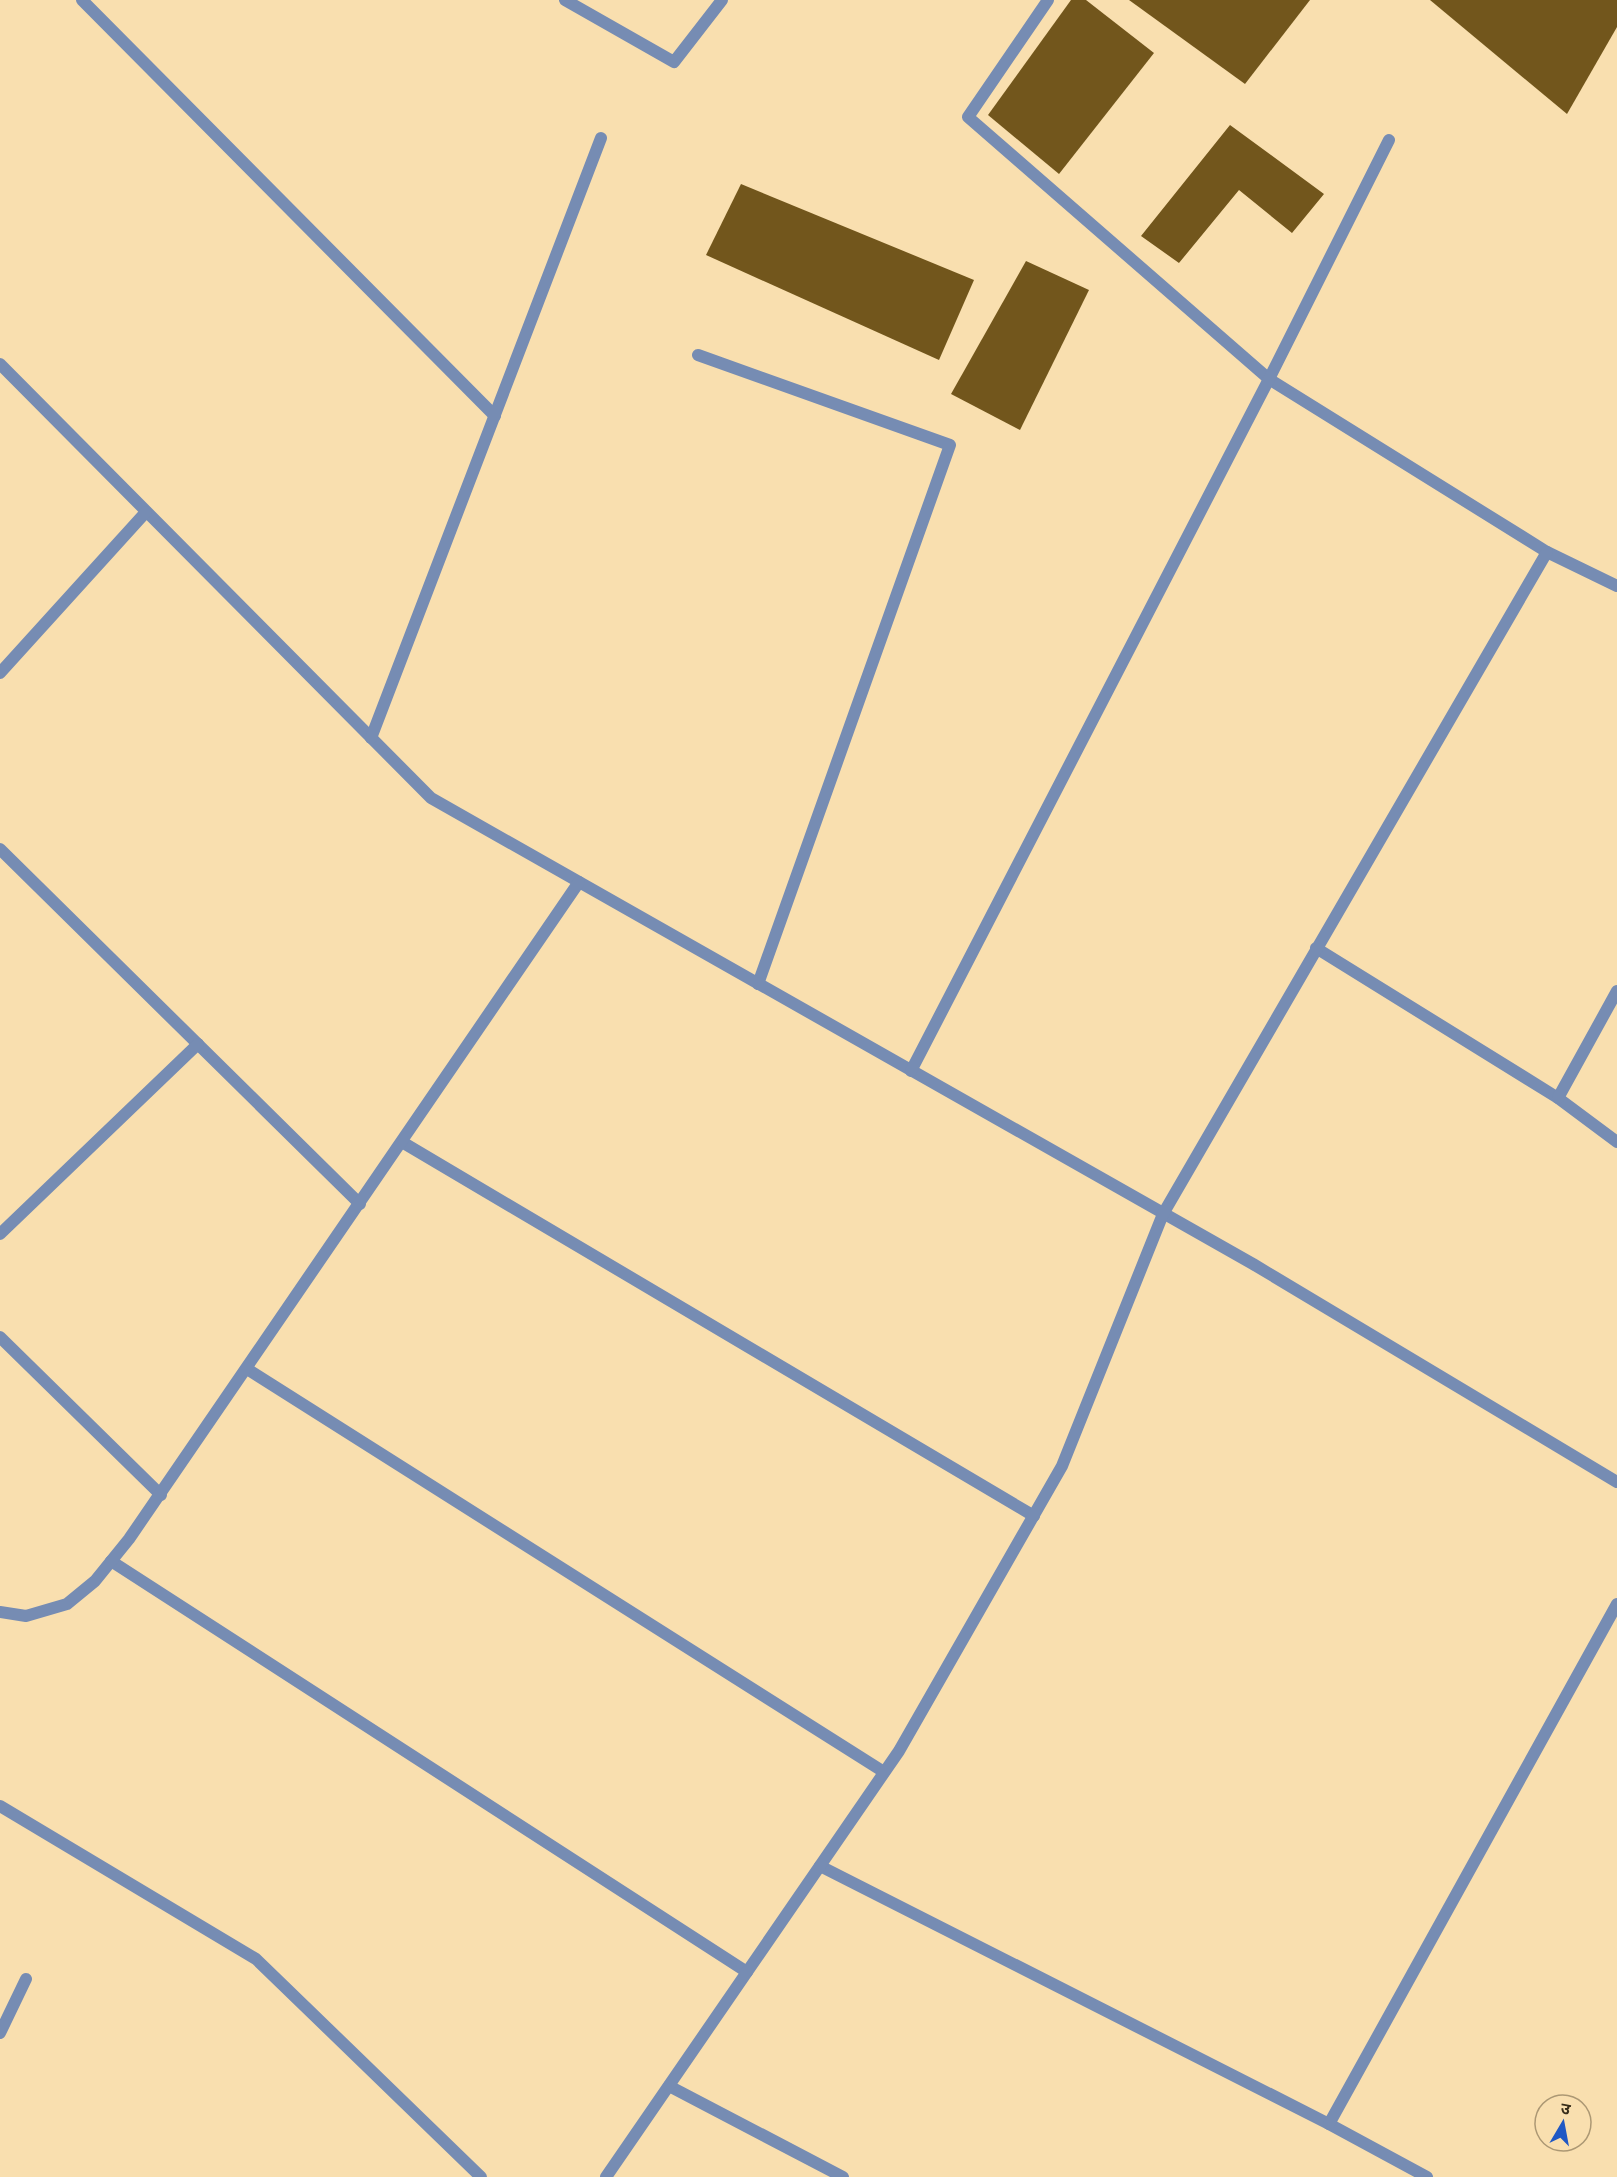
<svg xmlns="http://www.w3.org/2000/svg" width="1617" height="2177" viewBox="0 0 1617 2177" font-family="'Work Sans','Noto Sans Devanagari',sans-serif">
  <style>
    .building { fill: #72561c }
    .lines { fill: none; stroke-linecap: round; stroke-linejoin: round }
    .minor { stroke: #768cb3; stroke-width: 12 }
  </style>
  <rect width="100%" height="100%" fill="#f9dfaf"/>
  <g class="building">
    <polygon points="1071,0 1086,0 1154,53 1059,174 988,115"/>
    <polygon points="1129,0 1310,0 1245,84"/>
    <polygon points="1430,0 1617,0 1617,27 1567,114"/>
    <polygon points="1230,125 1324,194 1292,233 1239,190 1179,263 1141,236"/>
    <polygon points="741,184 974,280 939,360 706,255"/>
    <polygon points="1026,261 1089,290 1020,430 951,394"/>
  </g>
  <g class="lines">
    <g class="minor">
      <polyline points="82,0 495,416"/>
      <polyline points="565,0 674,62 722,0"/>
      <polyline points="1048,0 968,117 1269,379 1547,552 1617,586"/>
      <polyline points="698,355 950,445 758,984"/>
      <polyline points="0,364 431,798 1253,1264 1617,1482"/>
      <polyline points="0,673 146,512"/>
      <polyline points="371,738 601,138"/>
      <polyline points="0,849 360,1204"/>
      <polyline points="1316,948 1558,1098 1617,1142"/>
      <polyline points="911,1071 1269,379 1389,140"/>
      <polyline points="1558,1098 1617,991"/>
      <polyline points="402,1142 1034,1516"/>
      <polyline points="0,1234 198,1044"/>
      <polyline points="0,1337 161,1495"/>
      <polyline points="247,1369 884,1772"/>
      <polyline points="111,1561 747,1972"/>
      <polyline points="0,1612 26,1616 67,1604 95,1581 129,1539 579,882"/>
      <polyline points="0,1806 256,1959 481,2177"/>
      <polyline points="820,1866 1329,2124 1427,2177"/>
      <polyline points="0,2033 26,1979"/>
      <polyline points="669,2086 843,2177"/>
      <polyline points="1329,2124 1617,1604"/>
      <polyline points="606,2177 899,1751 1062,1466 1163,1214 1547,552"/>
    </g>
  </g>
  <g transform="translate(1563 2123) rotate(10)"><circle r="28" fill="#f9dfaf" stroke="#ac9874" stroke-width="1.5"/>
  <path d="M0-4.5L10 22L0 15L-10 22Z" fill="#2058c4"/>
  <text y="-9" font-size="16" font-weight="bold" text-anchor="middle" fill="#382e1b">उ</text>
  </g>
</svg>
